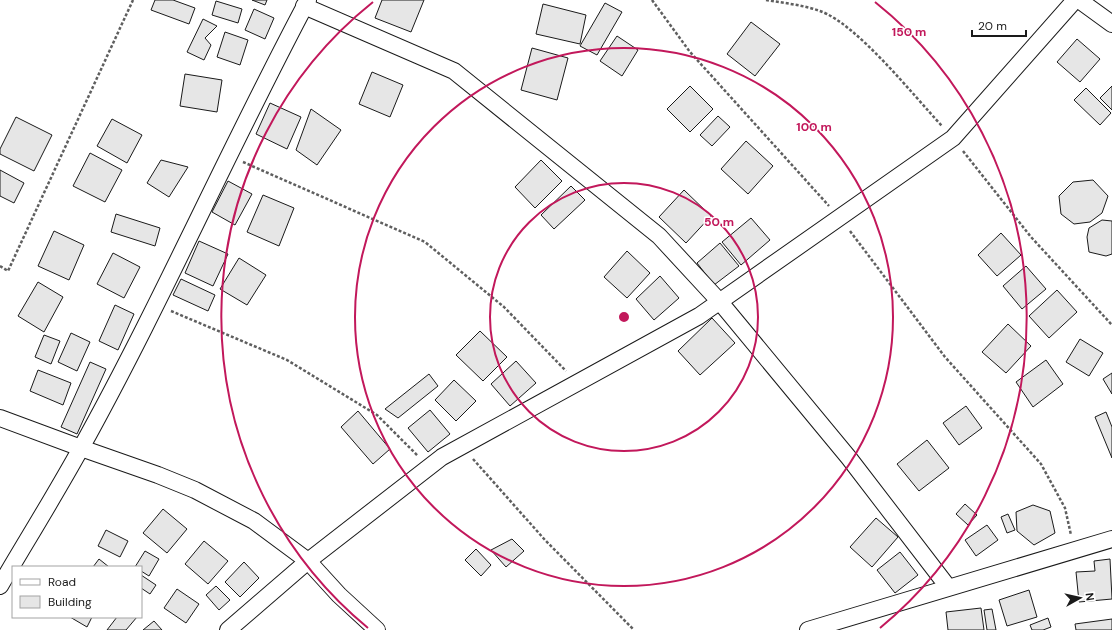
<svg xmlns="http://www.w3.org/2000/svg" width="1112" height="630" viewBox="0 0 1112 630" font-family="'DM Sans',sans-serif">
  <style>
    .building { fill: #e6e6e6; stroke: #1a1a1a }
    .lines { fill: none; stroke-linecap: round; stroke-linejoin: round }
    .minor-casing { stroke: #1a1a1a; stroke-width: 18 }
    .path { stroke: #5f5f5f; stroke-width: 2.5; stroke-dasharray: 3 2; stroke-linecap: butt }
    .minor { stroke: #fff; stroke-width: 16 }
    .ring { fill: none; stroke: #c2185b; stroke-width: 2 }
    .centre { fill: #c2185b; stroke: #fff; stroke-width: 2 }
    .ring-label { font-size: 12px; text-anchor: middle; font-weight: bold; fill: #c2185b; stroke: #fff; stroke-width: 3; stroke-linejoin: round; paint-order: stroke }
  </style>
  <rect width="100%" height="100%" fill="#fff"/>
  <g class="building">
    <polygon points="155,0 173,0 195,8 189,24 151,10"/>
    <polygon points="252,0 267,0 265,5"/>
    <polygon points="382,0 424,0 411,32 375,18"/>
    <polygon points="216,1 242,9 238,23 212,15"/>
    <polygon points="605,3 622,12 597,55 580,46"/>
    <polygon points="543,4 586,15 580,44 536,34"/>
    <polygon points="254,9 274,18 265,39 245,30"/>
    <polygon points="203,19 217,26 205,38 211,45 204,60 187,52"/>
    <polygon points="751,22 780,44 755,76 727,54"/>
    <polygon points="225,32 248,40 240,65 217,57"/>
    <polygon points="617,36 638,50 622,76 600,61"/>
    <polygon points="1077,39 1100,59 1080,82 1057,62"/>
    <polygon points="532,48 568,58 557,100 521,90"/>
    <polygon points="372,72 403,85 390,117 359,104"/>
    <polygon points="185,74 222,80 217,112 180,106"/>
    <polygon points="690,86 713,109 690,132 667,109"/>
    <polygon points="1112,86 1112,110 1100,98"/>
    <polygon points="1086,88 1111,113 1100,125 1074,100"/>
    <polygon points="270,103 301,117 287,149 256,134"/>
    <polygon points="311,109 341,130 317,165 296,150"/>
    <polygon points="718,116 730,127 712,146 700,135"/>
    <polygon points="16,117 52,135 34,171 0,154 0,149"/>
    <polygon points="112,119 142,135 127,163 97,146"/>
    <polygon points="746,141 773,166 748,194 721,169"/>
    <polygon points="90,153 122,170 105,202 73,186"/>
    <polygon points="161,160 188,167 169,197 147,183"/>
    <polygon points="541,160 562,181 535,208 515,187"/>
    <polygon points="0,170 24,183 14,203 0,196"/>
    <polygon points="1093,180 1108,196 1102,213 1090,222 1074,224 1061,214 1059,196 1073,182"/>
    <polygon points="228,181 252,194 235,225 212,212"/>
    <polygon points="571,186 585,200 554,229 541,215"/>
    <polygon points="684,190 711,216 686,243 659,217"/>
    <polygon points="263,195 294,208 279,246 247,232"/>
    <polygon points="116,214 160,228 155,246 111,232"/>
    <polygon points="751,218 770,240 741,265 722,242"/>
    <polygon points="1102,220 1112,221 1112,254 1106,256 1089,252 1087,237 1089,228"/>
    <polygon points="54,231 84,245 69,280 38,266"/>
    <polygon points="1001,233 1021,255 997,276 978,255"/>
    <polygon points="199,241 228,254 213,286 185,273"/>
    <polygon points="720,243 739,266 714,285 697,263"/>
    <polygon points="627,251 650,273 627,298 604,277"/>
    <polygon points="113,253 140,267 124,298 97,284"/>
    <polygon points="239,258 266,275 247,305 220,289"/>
    <polygon points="1026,266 1046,289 1022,309 1003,286"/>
    <polygon points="660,276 679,298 654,320 636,299"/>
    <polygon points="181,279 215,295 208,311 173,295"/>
    <polygon points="38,282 63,297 44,332 18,316"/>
    <polygon points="1057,290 1077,312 1049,338 1029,316"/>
    <polygon points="115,305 134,314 118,350 99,341"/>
    <polygon points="712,318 735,343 700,375 678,351"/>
    <polygon points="1008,324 1031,346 1006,373 982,352"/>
    <polygon points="480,331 507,357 483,381 456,355"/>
    <polygon points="71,333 90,342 77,371 58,362"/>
    <polygon points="44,335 60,341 51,364 35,357"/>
    <polygon points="1080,339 1103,353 1089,376 1066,362"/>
    <polygon points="1046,360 1063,384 1033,407 1016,382"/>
    <polygon points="516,361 536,383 510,406 491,384"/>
    <polygon points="90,362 106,369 77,434 61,427"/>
    <polygon points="38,370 71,383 63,405 30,391"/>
    <polygon points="1112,373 1112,394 1103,379"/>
    <polygon points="429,374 438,386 398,418 385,409"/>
    <polygon points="454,380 476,401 456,421 435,400"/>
    <polygon points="966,406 982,428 959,445 943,423"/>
    <polygon points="430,410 450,434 428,452 408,428"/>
    <polygon points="358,411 390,449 373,464 341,427"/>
    <polygon points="1106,412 1112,427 1112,458 1095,417"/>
    <polygon points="927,440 949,468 919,491 897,464"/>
    <polygon points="965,504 977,515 968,525 956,514"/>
    <polygon points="1033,505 1050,511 1055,533 1034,545 1017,531 1016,512"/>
    <polygon points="163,509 187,529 167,553 143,533"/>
    <polygon points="1008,514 1015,530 1007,533 1001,517"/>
    <polygon points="876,518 898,537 872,567 850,547"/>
    <polygon points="987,525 998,540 976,556 965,540"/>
    <polygon points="106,530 128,541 120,557 98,546"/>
    <polygon points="512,539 524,551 506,567 491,550"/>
    <polygon points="204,541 228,561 208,584 185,564"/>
    <polygon points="476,549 491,565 481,576 465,560"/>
    <polygon points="145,551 159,559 149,576 141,571 141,567 135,567"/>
    <polygon points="900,552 918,575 895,593 877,570"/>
    <polygon points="99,559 109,567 93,567"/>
    <polygon points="1110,559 1112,599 1079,602 1076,572 1095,571 1094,561"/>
    <polygon points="244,562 259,578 240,597 225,582"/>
    <polygon points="141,575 156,585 150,594 141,588"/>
    <polygon points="216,586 230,600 219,610 206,595"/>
    <polygon points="177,589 199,604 186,623 164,608"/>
    <polygon points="1029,590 1037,617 1007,626 999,600"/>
    <polygon points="981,608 984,630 948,630 946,612"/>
    <polygon points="992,609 996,630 987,630 984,610"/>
    <polygon points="70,617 92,617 87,627"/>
    <polygon points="117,617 137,617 126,630 107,630"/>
    <polygon points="1048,618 1051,627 1043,630 1032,630 1030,625"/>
    <polygon points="1112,619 1112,630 1076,630 1075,624"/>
    <polygon points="154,621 162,630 143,630"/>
  </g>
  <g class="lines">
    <g class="minor-casing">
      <g id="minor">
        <polyline points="1079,0 1112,24"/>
        <polyline points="304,6 454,71 659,236 720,302 849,458 948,587"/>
        <polyline points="0,418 81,448 158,475 195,490 254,521 308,561 339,595 377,630"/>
        <path d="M0,586C27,540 55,495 81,448C162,302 229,148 308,0"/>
        <polyline points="228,630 308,561 442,457 699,316 953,138 1075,0"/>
        <polyline points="808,630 1112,539"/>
      </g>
    </g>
    <g class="path">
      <polyline points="652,0 690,52 829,206"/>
      <path d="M766,0C784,3 803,5 820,11C857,24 913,95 942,126"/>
      <polyline points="963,151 1031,237 1112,325"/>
      <polyline points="243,162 425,242 504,307 566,371"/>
      <polyline points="850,231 945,357 1041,464 1065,508 1071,535"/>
      <polyline points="0,266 8,271 133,0"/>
      <polyline points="171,311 287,360 377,415 418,456"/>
      <polyline points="473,459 545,540 634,630"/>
    </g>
    <use href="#minor" class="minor"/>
  </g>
  <g class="ring">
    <circle cx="624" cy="317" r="134"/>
    <circle cx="624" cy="317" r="269"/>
    <path d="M368 628A403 403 0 0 1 373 2M875 2A403 403 0 0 1 880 628"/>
  </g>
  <circle cx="624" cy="317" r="6" class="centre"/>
  <g class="ring-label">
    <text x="909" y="36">150 m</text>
    <text x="814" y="131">100 m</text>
    <text x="719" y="226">50 m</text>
  </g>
  <rect x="12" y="566" width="130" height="52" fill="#ffffff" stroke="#a3a3a3"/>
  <rect x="20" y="579" width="20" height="6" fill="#ffffff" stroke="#a3a3a3"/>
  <text x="48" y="586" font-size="12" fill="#1a1a1a">Road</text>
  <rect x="20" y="596" width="20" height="12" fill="#e6e6e6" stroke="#a3a3a3"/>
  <text x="48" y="606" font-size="12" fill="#1a1a1a">Building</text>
  <g transform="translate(1080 598) rotate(82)" stroke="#ffffff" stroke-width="3" paint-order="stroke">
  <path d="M0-3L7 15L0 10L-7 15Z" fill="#1a1a1a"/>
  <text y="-6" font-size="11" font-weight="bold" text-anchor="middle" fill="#1a1a1a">N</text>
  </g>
  <path d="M972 30v6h54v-6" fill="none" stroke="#1a1a1a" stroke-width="2"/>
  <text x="978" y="30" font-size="12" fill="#1a1a1a" stroke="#ffffff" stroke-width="3" paint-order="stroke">20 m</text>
</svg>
